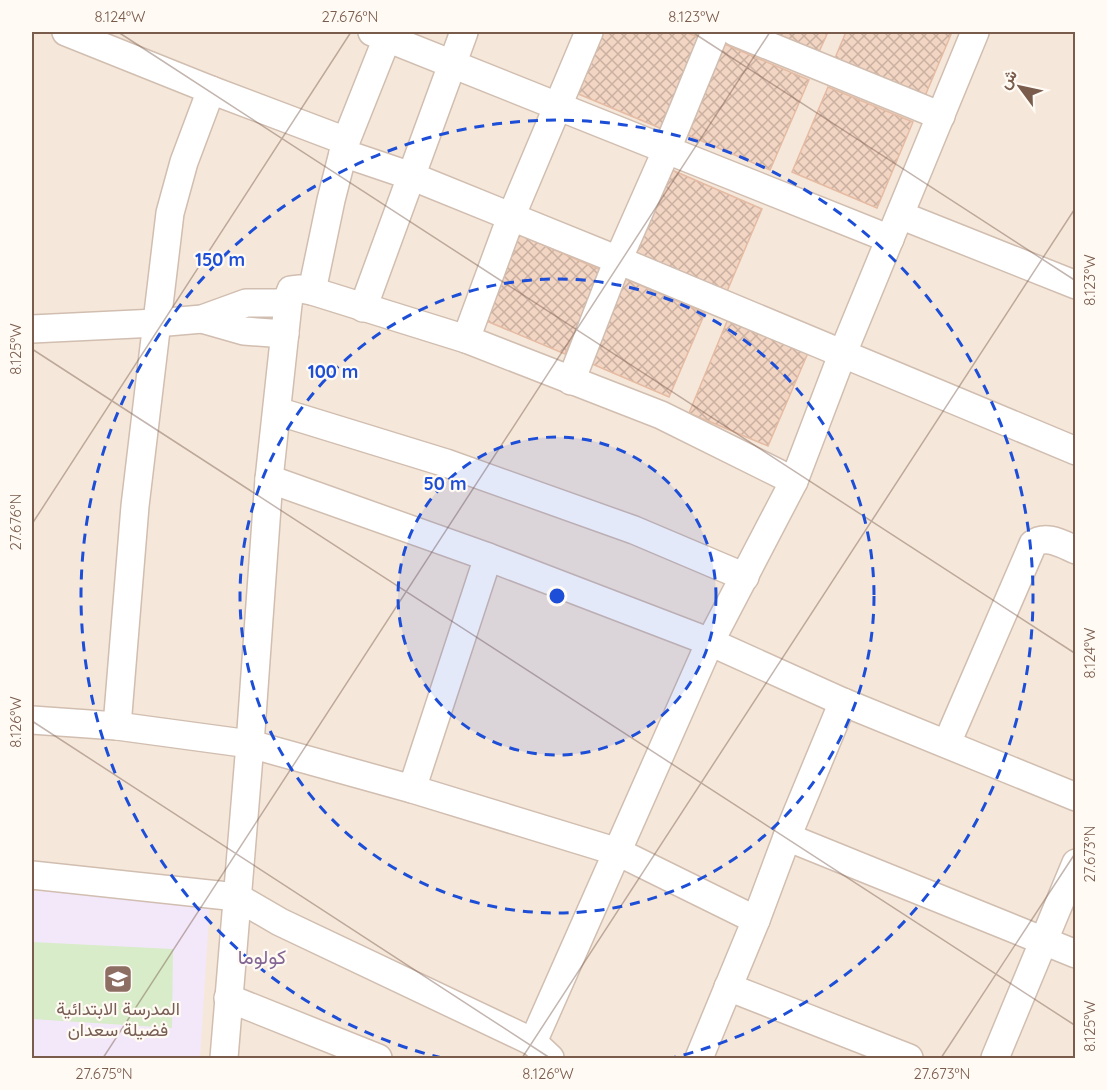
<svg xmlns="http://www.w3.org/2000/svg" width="1107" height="1090" viewBox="0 0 1107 1090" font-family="Quicksand,Vazirmatn,sans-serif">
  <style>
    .residential { fill: #f5e8da }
    .education { fill: #f3e8fa }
    .garden { fill: #d8ecc9 }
    .building { fill: url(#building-cross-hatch); stroke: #e6bba3; stroke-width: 1.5 }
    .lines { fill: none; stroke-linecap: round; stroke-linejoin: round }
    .minor-casing { stroke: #d1beb0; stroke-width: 30 }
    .minor { stroke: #fff; stroke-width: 27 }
    .ticks { fill: none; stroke: #7a5c4d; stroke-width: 1.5; stroke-opacity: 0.45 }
    .ring { fill: none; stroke: #1d4ed8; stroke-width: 3; stroke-dasharray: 10 8 }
    .labels { text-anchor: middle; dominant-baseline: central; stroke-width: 4.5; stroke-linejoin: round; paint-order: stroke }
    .education-label { font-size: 18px; fill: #785e54; stroke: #fffaf3 }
    .neighbourhood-label { font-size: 20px; fill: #846695; stroke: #fffaf3 }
    .centre { fill: #1d4ed8; stroke: #fffaf3; stroke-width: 3 }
    .ring-label { font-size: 18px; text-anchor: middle; font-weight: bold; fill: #1d4ed8; stroke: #fffaf3; stroke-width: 4.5; stroke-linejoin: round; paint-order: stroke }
    .neatline { fill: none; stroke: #7a5c4d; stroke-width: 2 }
    .ticks-label { font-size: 15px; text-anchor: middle; fill: #7a5c4d }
  </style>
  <defs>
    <pattern id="building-cross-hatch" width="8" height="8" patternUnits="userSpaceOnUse" patternTransform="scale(1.5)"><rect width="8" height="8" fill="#f3d5c3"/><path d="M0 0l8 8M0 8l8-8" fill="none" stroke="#cab0a1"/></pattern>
  </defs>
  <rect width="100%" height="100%" fill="#fdf6ec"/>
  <rect class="residential" x="32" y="32" width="1043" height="1026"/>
  <polygon class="education" points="32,891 210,899 200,1058 32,1058"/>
  <polygon class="garden" points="32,942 173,949 172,1028 32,1019"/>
  <g class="building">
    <polygon points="602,32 685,32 706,40 667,131 576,93"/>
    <polygon points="765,32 828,32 818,54"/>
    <polygon points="846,32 952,32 925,96 835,58"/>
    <polygon points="722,43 809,80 770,170 683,133"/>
    <polygon points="828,87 913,122 877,208 792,172"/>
    <polygon points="672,170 762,209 725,296 634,258"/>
    <polygon points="513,232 601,270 565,354 477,317"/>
    <polygon points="619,276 705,313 669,397 583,360"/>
    <polygon points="728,319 808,353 768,446 689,413"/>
  </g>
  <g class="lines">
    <g class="minor-casing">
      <g id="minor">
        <polyline points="66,32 211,90 346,141"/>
        <polyline points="372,32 890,239"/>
        <polyline points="735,32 941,116"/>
        <polyline points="343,153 411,176 618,260 1076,451"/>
        <polyline points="900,215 1076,285"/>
        <polyline points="312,291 331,200 346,141 387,38"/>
        <polyline points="363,308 464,32"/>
        <polyline points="202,319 244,331 285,334"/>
        <polyline points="32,329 156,323 202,319 246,303 288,303"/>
        <polyline points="466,339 511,217 589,32"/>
        <polyline points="571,381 618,260 667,149 715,32"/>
        <polyline points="277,411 446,463 634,530 745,577"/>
        <polyline points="269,479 488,557 710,642 843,702 1076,797"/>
        <polyline points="32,720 117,726 250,744 412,789 618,852 756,920 787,837 843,702"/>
        <polyline points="117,726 135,506 170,213 184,162 211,90"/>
        <path d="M947,743L1033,544C1046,534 1062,544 1076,550"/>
        <polyline points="412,789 488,557"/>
        <polyline points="787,837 1076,954"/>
        <polyline points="32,875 237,897 280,922 533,1042 550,1058"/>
        <polyline points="728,987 909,1058"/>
        <polyline points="228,998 378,1058"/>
        <polyline points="533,1042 710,642 794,481 842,355 975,32"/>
        <polyline points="224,1058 250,744 269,479 289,295 291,290 300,289 312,291 466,339 661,415 794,481"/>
        <polyline points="699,1058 756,920"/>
        <polyline points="995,1058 1076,863"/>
      </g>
    </g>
    <use href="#minor" class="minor"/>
  </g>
  <path class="ticks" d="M118,32L1076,654M692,32L1076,281M32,349L1076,1026M32,524L351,32M32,721L550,1058M103,1058L770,32M522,1058L1076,207M941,1058L1076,852"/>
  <circle cx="557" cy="596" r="159" fill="#1d4ed8" fill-opacity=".12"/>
  <g class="ring">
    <circle cx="557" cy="596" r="159"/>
    <circle cx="557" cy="596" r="317"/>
    <path d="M442 1058A476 476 0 1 1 672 1058"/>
  </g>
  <defs>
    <g id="school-square" transform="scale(1.5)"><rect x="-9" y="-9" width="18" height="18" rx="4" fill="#8d6e63" stroke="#fffaf3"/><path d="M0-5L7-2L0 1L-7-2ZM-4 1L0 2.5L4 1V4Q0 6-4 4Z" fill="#fff"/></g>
  </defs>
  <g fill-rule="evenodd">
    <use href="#school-square" x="118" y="979"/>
  </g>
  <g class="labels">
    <g class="education-label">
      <text x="118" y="1008">المدرسة الابتدائية<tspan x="118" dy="21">فضيلة سعدان</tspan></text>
    </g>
    <g class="neighbourhood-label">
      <text x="262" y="956">كولوما</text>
    </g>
  </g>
  <circle cx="557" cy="596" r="9" class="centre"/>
  <g class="ring-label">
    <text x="220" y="266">150 m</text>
    <text x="333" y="378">100 m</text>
    <text x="445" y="490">50 m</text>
  </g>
  <rect width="1107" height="1090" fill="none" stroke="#fffaf3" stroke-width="66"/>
  <g transform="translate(1020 87) rotate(303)" stroke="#fffaf3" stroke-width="4.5" paint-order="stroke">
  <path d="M0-4.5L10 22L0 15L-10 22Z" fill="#7a5c4d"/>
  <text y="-9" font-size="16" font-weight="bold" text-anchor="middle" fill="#7a5c4d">ش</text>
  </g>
  <rect x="33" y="33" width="1041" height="1024" class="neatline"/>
  <g class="ticks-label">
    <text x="120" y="22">8.124°W</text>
    <text x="350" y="22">27.676°N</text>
    <text x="694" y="22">8.123°W</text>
    <text transform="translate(1090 280) rotate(-90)" y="5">8.123°W</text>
    <text transform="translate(16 349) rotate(-90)" y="5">8.125°W</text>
    <text transform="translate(16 522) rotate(-90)" y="5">27.676°N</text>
    <text transform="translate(1090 653) rotate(-90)" y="5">8.124°W</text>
    <text transform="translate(16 722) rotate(-90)" y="5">8.126°W</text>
    <text transform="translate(1090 854) rotate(-90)" y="5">27.673°N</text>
    <text transform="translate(1090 1026) rotate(-90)" y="5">8.125°W</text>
    <text x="104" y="1079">27.675°N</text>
    <text x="548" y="1079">8.126°W</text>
    <text x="942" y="1079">27.673°N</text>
  </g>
</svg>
